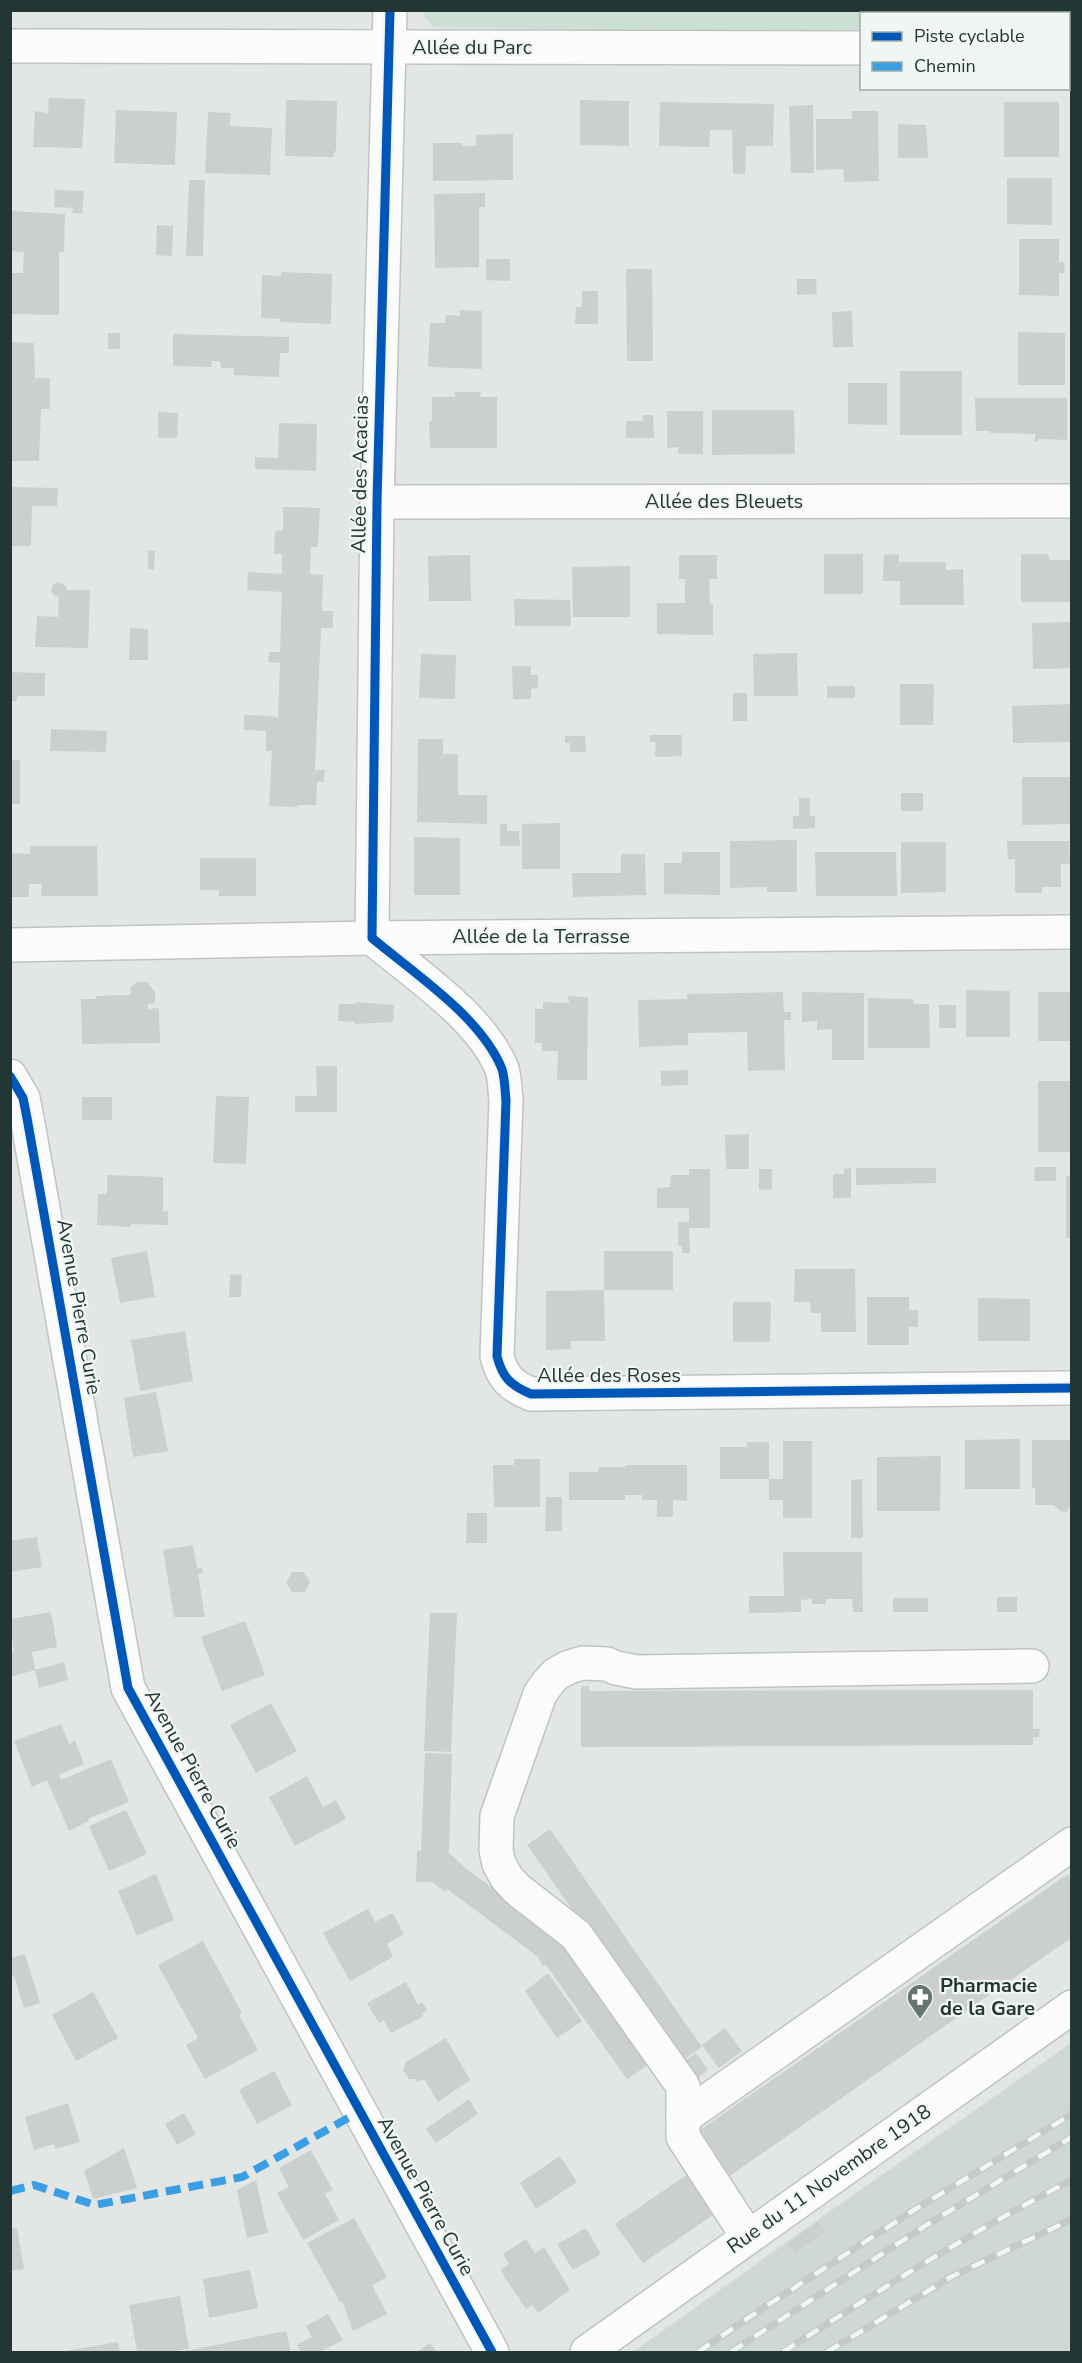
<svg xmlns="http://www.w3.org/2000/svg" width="1082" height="2363" viewBox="0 0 1082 2363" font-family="'Nunito Sans',sans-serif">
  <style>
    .built { fill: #d0d8d5 }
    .green { fill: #ccdfd4 }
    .building { fill: #cbcfce }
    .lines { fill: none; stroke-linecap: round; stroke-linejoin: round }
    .minor-casing { stroke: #bfc4c2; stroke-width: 36 }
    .path { stroke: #bfc7c5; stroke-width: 4; stroke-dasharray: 3 4.5; stroke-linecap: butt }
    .minor { stroke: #fbfbfb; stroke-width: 33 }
    .rail-casing { stroke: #c6c9c9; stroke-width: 7 }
    .rail { stroke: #f0f6f4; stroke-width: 4.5; stroke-dasharray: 14; stroke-linecap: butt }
    .quiet { stroke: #3c9ee2; stroke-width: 8; stroke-dasharray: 15 8; stroke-linecap: butt }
    .cycleway-casing { stroke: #f0f6f4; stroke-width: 13 }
    .cycleway { stroke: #0057b8; stroke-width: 9 }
    .labels { text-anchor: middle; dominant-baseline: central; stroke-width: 4.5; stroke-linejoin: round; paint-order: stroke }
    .street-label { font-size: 20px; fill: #223734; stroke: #f0f6f4 }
    .poi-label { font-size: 20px; font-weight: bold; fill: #223734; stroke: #f0f6f4; text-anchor: start }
  </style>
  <rect width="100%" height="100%" fill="#e2e7e5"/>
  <polygon class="built" points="1071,2043 1071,2352 633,2352 833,2209"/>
  <polygon class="green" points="424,10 1071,10 1072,36 1069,36 1068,14 862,14 861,35 433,27 424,16"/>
  <g class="building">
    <polygon points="49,98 85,99 82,148 33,147 35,111 48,113"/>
    <polygon points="286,100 337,101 336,149 333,157 285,156"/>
    <polygon points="580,100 629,101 629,146 580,145"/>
    <polygon points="660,102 774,104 773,146 746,146 745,174 733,174 732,130 710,130 709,147 659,146"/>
    <rect x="1004" y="102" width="55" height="55"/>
    <polygon points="813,105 814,173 791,173 789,106"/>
    <polygon points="116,110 177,112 175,165 114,163"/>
    <polygon points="852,111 878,111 879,181 844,182 843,169 816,170 816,119 852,119"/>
    <polygon points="208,112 231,113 230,126 272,128 270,175 205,173"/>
    <polygon points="898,124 926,125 928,158 898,158"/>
    <polygon points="505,134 513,134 513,180 433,181 433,143 462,143 462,146 476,146 476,135"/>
    <polygon points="1007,178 1052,178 1052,225 1007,224"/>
    <polygon points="189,180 205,180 203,256 186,256"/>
    <polygon points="55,190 84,191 82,214 72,213 73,208 54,207"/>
    <polygon points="485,193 485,207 479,207 479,267 435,268 434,194"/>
    <polygon points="10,211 65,214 64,252 59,252 59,315 11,314 10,273 23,273 24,252 10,251"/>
    <polygon points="157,225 173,226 172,256 156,255"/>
    <polygon points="1019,239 1059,239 1059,262 1064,262 1065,273 1059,273 1059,296 1019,295"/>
    <polygon points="486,259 510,259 510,281 486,280"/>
    <polygon points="626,269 652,269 653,361 627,361"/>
    <polygon points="282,272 332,274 331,324 280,322 280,319 261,318 262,275 281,276"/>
    <polygon points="797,279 816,279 817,294 797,295"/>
    <polygon points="582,291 598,291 598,324 575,324 576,307 582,307"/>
    <polygon points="460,310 482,311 482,369 428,367 430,323 445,323 446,315 460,316"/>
    <polygon points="852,311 853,347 833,347 832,312"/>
    <polygon points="1018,332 1065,333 1065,385 1018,385"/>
    <rect x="108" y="333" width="12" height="16"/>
    <polygon points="173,334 289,337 289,353 280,353 279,377 234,375 234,368 221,368 220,361 212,361 211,367 173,366"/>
    <polygon points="10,342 34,343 35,378 50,378 50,409 41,409 39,461 10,461"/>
    <rect x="900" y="371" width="62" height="64"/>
    <polygon points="848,383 887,383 887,425 848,424"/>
    <polygon points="455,392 481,392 480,397 497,397 497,448 430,448 429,421 432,421 432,397 455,397"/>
    <polygon points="975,398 1067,398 1067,440 1038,439 1039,441 1035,441 1035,434 990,433 990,431 976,431"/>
    <polygon points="712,410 794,410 795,454 712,455"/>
    <polygon points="667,411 703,411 703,454 678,454 678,447 667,448"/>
    <polygon points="158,412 178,413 177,438 158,438"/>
    <polygon points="643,415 653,415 654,438 626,438 626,421 643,421"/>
    <polygon points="279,423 317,424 316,471 255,469 255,457 278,458"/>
    <polygon points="10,487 58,488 57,506 32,506 31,546 10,546"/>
    <polygon points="283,507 320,508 318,547 311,547 310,574 323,575 322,611 333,611 333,628 321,628 315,770 325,770 324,782 317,782 316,805 297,805 297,807 269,806 272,751 266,751 266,731 244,730 244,715 269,716 278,718 280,663 268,662 269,652 280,652 282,592 247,590 248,572 282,574 282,554 274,554 275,531 283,530"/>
    <polygon points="148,550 155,551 154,570 148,569"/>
    <rect x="824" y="554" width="39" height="40"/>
    <polygon points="899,554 899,562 946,562 946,570 963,569 964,605 900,605 900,581 883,581 884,555"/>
    <polygon points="1021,554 1048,554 1049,560 1071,560 1071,602 1021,602"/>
    <polygon points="470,555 471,601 429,601 428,556"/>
    <polygon points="679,555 717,555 717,579 709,579 710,604 713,604 713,635 657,634 657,603 685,603 685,579 679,579"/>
    <polygon points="630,566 630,617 573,617 572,567"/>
    <polygon points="58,582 65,585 67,590 90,590 88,648 35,647 37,616 58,617 59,597 53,595 51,590 54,584"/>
    <polygon points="514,599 570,600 571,626 515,626"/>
    <polygon points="1071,622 1071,668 1033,669 1032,623"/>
    <polygon points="130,628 148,629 148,660 129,660"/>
    <polygon points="797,653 798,696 754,696 753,654"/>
    <polygon points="421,654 456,655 455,699 419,698"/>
    <polygon points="512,666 531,666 531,675 538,675 538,688 531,689 531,699 513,699"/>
    <polygon points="10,672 45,673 45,696 17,696 17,701 10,701"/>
    <polygon points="900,684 934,684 933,725 900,725"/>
    <rect x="827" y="686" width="28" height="12"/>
    <rect x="733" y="693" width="14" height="28"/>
    <polygon points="1071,704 1071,742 1013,743 1012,706"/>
    <polygon points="51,729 107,731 106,752 50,751"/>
    <polygon points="650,735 682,735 682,756 655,757 656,742 650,742"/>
    <polygon points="565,736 585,736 586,752 570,752 570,743 565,743"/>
    <polygon points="418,739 443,739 443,754 458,754 458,795 487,795 487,824 417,822"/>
    <rect x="10" y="760" width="10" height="44"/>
    <polygon points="1022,777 1071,777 1071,824 1022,825"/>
    <rect x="901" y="793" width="22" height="18"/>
    <polygon points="799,798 810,798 810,816 815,816 815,828 793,829 793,816 799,816"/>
    <polygon points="560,823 560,869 522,869 522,824"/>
    <polygon points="500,824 507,824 507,831 519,831 520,846 500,846"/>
    <polygon points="414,837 460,838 460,895 414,895"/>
    <polygon points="797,840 797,892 767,892 767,887 730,888 730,841"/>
    <polygon points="1007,841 1069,841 1070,864 1061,864 1061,887 1042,887 1042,893 1015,893 1015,859 1008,859"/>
    <polygon points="901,842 946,842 946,892 901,893"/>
    <polygon points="30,846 97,846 98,896 41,896 42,884 29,884 29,897 10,897 10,853 30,854"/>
    <polygon points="682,852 720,852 720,895 664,894 664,863 682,863"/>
    <polygon points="815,852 896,852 897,896 816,896"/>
    <polygon points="621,854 645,854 646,895 573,897 572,873 621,873"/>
    <polygon points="200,858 256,858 256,896 219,896 219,890 200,890"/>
    <polygon points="138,982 147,982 155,992 155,1003 148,1004 148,1009 159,1008 160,1043 82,1044 81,999 96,999 96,996 131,995 130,988"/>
    <polygon points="966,990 1010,991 1010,1037 966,1037"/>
    <polygon points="783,992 784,1012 791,1012 791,1020 784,1020 785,1070 748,1071 747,1032 688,1033 688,1045 639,1047 638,1000 687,999 687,994"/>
    <polygon points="802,992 864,993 864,1060 832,1060 832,1029 817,1030 817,1021 802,1022"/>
    <rect x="1038" y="992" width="33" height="49"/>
    <polygon points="568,996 588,997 587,1080 557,1080 558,1051 542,1051 542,1043 535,1043 535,1009 543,1009 543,1002 569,1003"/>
    <polygon points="868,998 913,999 914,1004 929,1004 930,1048 868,1048"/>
    <polygon points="356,1002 394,1005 393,1022 355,1024 355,1022 338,1021 339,1004 356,1004"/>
    <rect x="939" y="1005" width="17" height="23"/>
    <polygon points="316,1066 337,1066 337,1112 295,1112 295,1096 317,1096"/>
    <polygon points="688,1070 688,1085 661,1086 661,1071"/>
    <rect x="1038" y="1081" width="33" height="71"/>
    <polygon points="216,1096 249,1097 246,1164 213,1163"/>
    <rect x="82" y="1097" width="30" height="23"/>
    <polygon points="749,1134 749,1169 726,1169 725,1135"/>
    <polygon points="1035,1167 1056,1167 1056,1181 1034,1181"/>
    <polygon points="851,1168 851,1198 833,1198 833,1174 844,1174 844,1169"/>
    <polygon points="856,1168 936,1168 936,1183 856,1185"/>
    <polygon points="689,1169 710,1169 710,1228 689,1228 690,1253 682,1253 682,1246 678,1246 678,1222 689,1222 689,1208 657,1208 657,1188 670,1187 671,1175 689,1175"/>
    <polygon points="759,1169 772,1169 772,1189 759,1190"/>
    <polygon points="107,1175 163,1177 163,1212 168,1211 168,1225 131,1224 130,1227 97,1225 98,1194 107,1194"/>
    <rect x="1066" y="1176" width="5" height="62"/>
    <polygon points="147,1251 155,1297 120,1303 111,1258"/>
    <rect x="604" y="1251" width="69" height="39"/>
    <polygon points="795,1269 855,1269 856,1332 821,1332 821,1313 811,1313 810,1302 794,1302"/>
    <polygon points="230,1274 242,1275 241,1297 229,1297"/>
    <polygon points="604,1290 605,1341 571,1341 571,1349 546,1350 546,1291"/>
    <polygon points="867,1297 909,1297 909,1310 918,1310 918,1327 909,1327 909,1345 867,1345"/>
    <polygon points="978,1298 1030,1299 1030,1341 978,1341"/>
    <polygon points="733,1302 771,1302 770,1342 733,1342"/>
    <polygon points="185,1331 193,1381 140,1391 131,1340"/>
    <polygon points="156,1392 168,1451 133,1457 124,1398"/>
    <polygon points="1020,1439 1020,1489 965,1489 965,1440"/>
    <polygon points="1032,1440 1071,1440 1071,1505 1067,1512 1060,1511 1054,1505 1035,1505 1035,1488 1032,1488"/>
    <polygon points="783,1441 812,1441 812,1518 783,1518 783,1500 769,1500 769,1479 783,1479"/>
    <polygon points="747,1442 769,1442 769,1479 720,1479 720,1447 747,1447"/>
    <polygon points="941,1456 940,1511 877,1511 877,1457"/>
    <polygon points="514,1459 540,1459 540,1507 494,1507 493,1465 514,1465"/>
    <polygon points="625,1465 687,1465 687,1501 673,1500 673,1517 657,1517 657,1500 642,1500 642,1495 625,1495 625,1500 569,1500 569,1472 598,1472 599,1467 625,1467"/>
    <polygon points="862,1479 863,1538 851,1538 851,1480"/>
    <polygon points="546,1497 562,1497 562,1531 545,1531"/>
    <polygon points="467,1513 487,1513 487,1543 466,1543"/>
    <polygon points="37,1537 42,1567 10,1572 10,1541"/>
    <polygon points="193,1545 197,1568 202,1568 203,1573 198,1574 205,1617 174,1617 163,1550"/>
    <polygon points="783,1552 862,1552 863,1612 853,1612 852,1599 826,1599 826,1604 812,1604 812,1599 801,1600 801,1612 749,1613 749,1596 784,1596"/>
    <polygon points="292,1572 304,1572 310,1582 305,1592 292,1592 286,1583"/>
    <rect x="997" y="1597" width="20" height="15"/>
    <rect x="893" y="1598" width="35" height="14"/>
    <polygon points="51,1612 57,1647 32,1652 35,1670 10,1677 10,1653 14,1652 10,1619"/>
    <polygon points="430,1613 457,1613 451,1752 424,1751"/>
    <polygon points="245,1621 265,1675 222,1691 201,1637"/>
    <polygon points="64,1662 68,1680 39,1688 35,1670"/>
    <polygon points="581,1686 589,1686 589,1691 1033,1690 1033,1729 1040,1729 1039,1737 1033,1737 1033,1745 581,1747"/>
    <polygon points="271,1703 297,1751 256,1773 230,1725"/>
    <polygon points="61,1724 69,1744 75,1741 84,1764 59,1775 61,1780 111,1759 129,1802 88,1819 89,1821 69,1831 47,1780 32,1787 14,1741"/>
    <polygon points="425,1753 452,1754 449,1853 469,1871 553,1932 569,1948 651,2063 627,2079 546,1965 543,1966 537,1956 447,1889 446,1892 432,1882 416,1882 417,1851 421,1851"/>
    <polygon points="307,1776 323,1807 336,1800 346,1819 295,1846 269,1797"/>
    <polygon points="126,1810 147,1854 109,1871 89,1826"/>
    <polygon points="550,1829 702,2047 679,2063 527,1845"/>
    <polygon points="156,1874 174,1920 137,1936 118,1891"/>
    <polygon points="1068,1874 1071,1880 1071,1938 724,2180 693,2135"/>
    <polygon points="368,1909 375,1922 393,1913 404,1934 387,1944 393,1957 350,1981 323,1933"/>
    <polygon points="203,1941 242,2013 239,2015 258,2050 205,2079 186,2045 198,2038 158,1965"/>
    <polygon points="25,1954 40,2003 24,2008 14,1976 10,1977 10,1958"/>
    <polygon points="548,1973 582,2021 557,2038 525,1991"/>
    <polygon points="406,1982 418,2005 422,2002 427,2010 422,2013 424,2016 391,2033 384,2020 379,2023 367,2003"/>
    <polygon points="93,1992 118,2038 76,2061 52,2015"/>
    <polygon points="725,2028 742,2051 719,2068 702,2045"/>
    <polygon points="446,2038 470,2080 438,2102 424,2079 417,2082 416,2079 409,2079 403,2070 406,2062"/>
    <polygon points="696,2053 708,2070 696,2080 682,2063"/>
    <polygon points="274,2071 292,2105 257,2124 239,2090"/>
    <polygon points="469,2099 478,2114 436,2143 426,2129"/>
    <polygon points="68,2103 80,2142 55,2149 54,2144 34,2150 25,2117"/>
    <polygon points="184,2113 196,2134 177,2145 165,2124"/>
    <polygon points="124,2148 137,2188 93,2199 84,2171"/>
    <polygon points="311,2150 333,2190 325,2194 339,2220 303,2240 277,2193 289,2187 279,2168"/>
    <polygon points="560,2156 577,2182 536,2209 520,2183"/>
    <polygon points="689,2173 716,2213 643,2263 615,2224"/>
    <polygon points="256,2180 268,2233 247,2238 237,2190"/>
    <polygon points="354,2218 387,2277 372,2285 387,2314 353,2331 342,2301 340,2302 307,2243"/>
    <polygon points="819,2222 826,2231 795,2253 788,2243"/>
    <polygon points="17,2228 24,2269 10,2271 10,2229"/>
    <polygon points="586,2228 601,2254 573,2270 557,2244"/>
    <polygon points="526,2239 535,2253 544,2247 570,2290 538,2313 532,2305 526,2309 500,2270 509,2264 503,2254"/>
    <polygon points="250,2270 258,2308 209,2318 203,2279"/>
    <polygon points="180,2296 189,2349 170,2352 137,2352 129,2305"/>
    <polygon points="328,2314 343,2340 320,2352 301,2352 297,2345 312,2337 306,2326"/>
    <polygon points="286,2331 291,2352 186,2352 185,2351"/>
    <polygon points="118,2342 120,2352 66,2352 66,2351"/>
    <polygon points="430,2343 437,2352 417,2352"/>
  </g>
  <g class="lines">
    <g class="minor-casing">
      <g id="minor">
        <path d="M390,10L377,502L372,938C415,974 481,1017 502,1069C505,1079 505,1091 506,1101L497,1356C502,1377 511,1386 531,1394L1072,1388"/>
        <polyline points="10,46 862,48"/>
        <polyline points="1068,49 1072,49"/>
        <polyline points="377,502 1072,501"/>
        <polyline points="10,945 372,938 1072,932"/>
        <polyline points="10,1076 23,1098 27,1118 128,1688 492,2352"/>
        <polyline points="683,2118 1072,1844"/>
        <polyline points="748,2237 683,2137 683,2086 576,1935 517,1889 507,1878 499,1864 496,1850 497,1816 540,1694 547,1684 556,1674 569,1667 583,1663 607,1664 616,1668 637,1672 1032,1666"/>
        <polyline points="587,2352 1072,2007"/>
      </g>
    </g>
    <polyline class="path" points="1000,14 1000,10"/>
    <use href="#minor" class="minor"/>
    <g class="rail-casing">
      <g id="rail">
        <polyline points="698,2352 760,2310 914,2210 1072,2114"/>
        <polyline points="731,2352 925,2226 1072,2137"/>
        <path d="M783,2352C877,2292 972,2231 1072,2180"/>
        <polyline points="827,2352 951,2277 1072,2219"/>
      </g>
    </g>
    <use href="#rail" class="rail"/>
    <polyline class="quiet" points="10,2191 34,2185 95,2205 242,2177 359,2112"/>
    <g class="cycleway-casing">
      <g id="cycleway">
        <path d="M390,10L377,502L372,938C415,974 481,1017 502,1069C505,1079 505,1091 506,1101L497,1356C502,1377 511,1386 531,1394L1072,1388"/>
        <polyline points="10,1076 23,1098 27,1118 128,1688 492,2352"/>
      </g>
    </g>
    <use href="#cycleway" class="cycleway"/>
  </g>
  <defs>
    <g id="pharmacy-pin" transform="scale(1.35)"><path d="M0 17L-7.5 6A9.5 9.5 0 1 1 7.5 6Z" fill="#657572" stroke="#f0f6f4"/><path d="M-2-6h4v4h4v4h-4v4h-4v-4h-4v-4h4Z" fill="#fff"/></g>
  </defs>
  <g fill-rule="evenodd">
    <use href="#pharmacy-pin" x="920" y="1997"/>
  </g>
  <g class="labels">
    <g class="street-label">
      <text x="472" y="47">Allée du Parc</text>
      <text transform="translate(360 474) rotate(-89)">Allée des Acacias</text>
      <text x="724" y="501">Allée des Bleuets</text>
      <text x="541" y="936">Allée de la Terrasse</text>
      <text transform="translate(79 1307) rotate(80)">Avenue Pierre Curie</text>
      <text x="609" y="1375">Allée des Roses</text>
      <text transform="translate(193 1769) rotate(61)">Avenue Pierre Curie</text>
      <text transform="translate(829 2179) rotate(-35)">Rue du 11 Novembre 1918</text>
      <text transform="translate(426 2196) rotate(61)">Avenue Pierre Curie</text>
    </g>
    <g class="poi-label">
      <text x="940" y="1985">Pharmacie<tspan x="940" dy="23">de la Gare</tspan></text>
    </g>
  </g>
  <rect width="1082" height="2363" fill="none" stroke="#223734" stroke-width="24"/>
  <rect x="860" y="12" width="210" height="78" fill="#f0f6f4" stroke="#9eaaa7" stroke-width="1.5"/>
  <rect x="872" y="32" width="30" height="9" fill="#0057b8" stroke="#9eaaa7" stroke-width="1.5"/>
  <text x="914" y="42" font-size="18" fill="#223734">Piste cyclable</text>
  <rect x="872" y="62" width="30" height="9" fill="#3c9ee2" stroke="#9eaaa7" stroke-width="1.5"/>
  <text x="914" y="72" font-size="18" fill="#223734">Chemin</text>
</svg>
